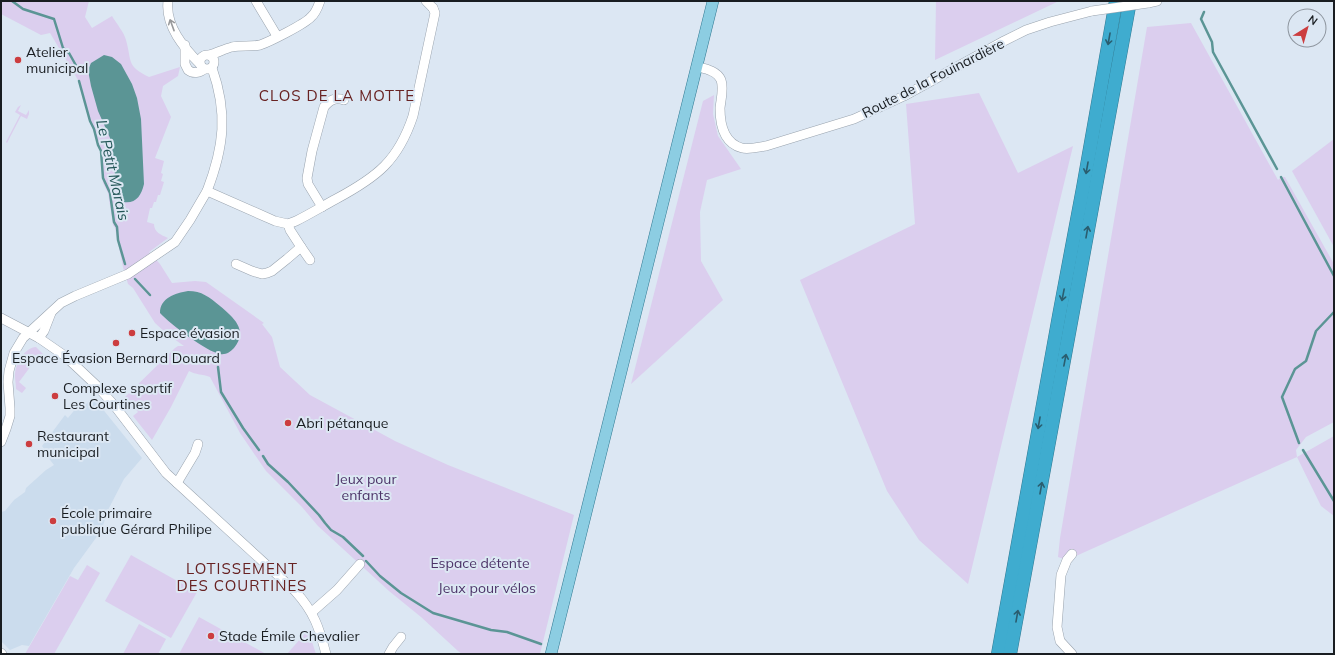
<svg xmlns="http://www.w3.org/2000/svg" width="1335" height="655" viewBox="0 0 1335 655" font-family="Mulish,sans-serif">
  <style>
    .built { fill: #cbdced }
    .green { fill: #dbceee }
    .water { fill: #5b9595 }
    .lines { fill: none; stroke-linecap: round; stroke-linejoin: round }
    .stream { stroke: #5b9595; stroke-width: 2.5 }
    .minor-casing { stroke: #99a3ae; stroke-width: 10 }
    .major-casing { stroke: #327a92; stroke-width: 12 }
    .highway-casing { stroke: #327a92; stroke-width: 14 }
    .minor { stroke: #fff; stroke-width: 9 }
    .major { stroke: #8ccde2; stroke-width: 11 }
    .highway { stroke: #3faccf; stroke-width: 13 }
    .minor-bridge-casing { stroke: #99a3ae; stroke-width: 10; stroke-linecap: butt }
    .minor-bridge { stroke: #fff; stroke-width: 9 }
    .oneway { stroke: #98999b }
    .oneway2 { stroke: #2a5d6f }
    .poi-dot { fill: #cc3d3f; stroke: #dce7f3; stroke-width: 1.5 }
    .labels { text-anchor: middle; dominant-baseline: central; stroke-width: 4; stroke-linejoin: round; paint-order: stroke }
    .poi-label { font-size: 14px; fill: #191d21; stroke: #dce7f3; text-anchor: start }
    .street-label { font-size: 14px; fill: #191d21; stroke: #dce7f3 }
    .park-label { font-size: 14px; fill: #4c3368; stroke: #dce7f3 }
    .neighbourhood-label { font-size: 15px; letter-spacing: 1px; fill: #682222; stroke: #dce7f3 }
    .water-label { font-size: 15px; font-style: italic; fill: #225556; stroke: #dce7f3 }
  </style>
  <rect width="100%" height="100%" fill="#dce7f3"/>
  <polygon class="built" points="93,397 142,458 124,479 109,508 101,531 74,568 29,646 22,645 10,650 1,641 1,512 5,511 14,500 25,492 26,488 46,470 54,465 47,456 48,454 42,446 65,415 68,418 82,401 86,404"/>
  <g class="green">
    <path d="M1,1H89L85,17L92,28L112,16C116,23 124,32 126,40C132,61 126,66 149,77L180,67L178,76L163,86L161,96L171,117L155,158L164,161L161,173L163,174L161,181L164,182L160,195H158L156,202H154L152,208H150L147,222L154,224C154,232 161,235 168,238L149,252L160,264L172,283L195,281L206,282L264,323L262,324L272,337L280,367L310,395L395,441L448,465L574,515L540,654H462L458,651L421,617L389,591L318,526L302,507L266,471L240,433L210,377C202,374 196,375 189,371L171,407L152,440L133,416L138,412L125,397L175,348L178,346H184L167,334L155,323L133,288L128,284L123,267L115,228L113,225L108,193L103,183L101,166L102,161L100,150L84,104L78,80L50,33L41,35L1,14Z"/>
    <polygon points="936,1 1059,1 935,60"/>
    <polygon points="1191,23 1278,180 1281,177 1285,177 1334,264 1334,422 1306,437 1296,450 1297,457 1334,436 1334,516 1321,506 1297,457 1067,560 1058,557 1060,538 1147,27"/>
    <polygon points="979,93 1018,173 1073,146 968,584 919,540 887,491 800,280 915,224 906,104"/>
    <polygon points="714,95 713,114 718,136 741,169 707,180 700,212 701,261 723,300 631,384 703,101"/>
    <polygon points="21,105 18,111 26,115 29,110 29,114 27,119 21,116 7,143 6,142 20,115 15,112 18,107"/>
    <polygon points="1334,139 1334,247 1292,171"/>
    <path d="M36,347L48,359L39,355L19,382L26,388L22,393L16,389C16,384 15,380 15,376C15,364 24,348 36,347Z"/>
    <polygon points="131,555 197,592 171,638 105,601"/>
    <polygon points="87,565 100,573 54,654 25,654 70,576 78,580"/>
    <polygon points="199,617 266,654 179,654"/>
    <polygon points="139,624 166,639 158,654 123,654"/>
    <polygon points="308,630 316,654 287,654"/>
  </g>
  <g class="water">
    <path d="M104,55L112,57L121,64L132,84L137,98L141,119L144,184C141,196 136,204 123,202L120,199L116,182L110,138L98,111L91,86L88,70L91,63Z"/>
    <path d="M188,291C202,291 209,297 220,306C233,317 249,330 234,348C230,352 226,355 220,354C207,352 170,324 160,313C160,298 175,293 188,291Z"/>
  </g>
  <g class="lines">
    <g class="stream">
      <polyline points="12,1 23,9 54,19 63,48 69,53 78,69"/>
      <polyline points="1204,12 1201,19 1212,42 1213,52 1277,169"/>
      <polyline points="79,81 90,121 94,129 98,145 101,151 103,178 110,193 114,222 117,227 118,240 125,264"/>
      <polyline points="1281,177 1334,276"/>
      <polyline points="135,279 150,295"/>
      <polyline points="217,351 219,359"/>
      <polyline points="218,367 221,392 243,428 259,450"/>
      <polyline points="1299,443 1282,397 1295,369 1306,361 1316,331 1334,312"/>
      <polyline points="1303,450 1334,501"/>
      <polyline points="263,456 268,464 288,482 319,515 325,523 331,530 343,537 363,556"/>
      <polyline points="366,561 380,576 401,593 433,613 491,630 507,632 541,644"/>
    </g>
    <g class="minor-casing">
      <g id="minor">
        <path d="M168,1C165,26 184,48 200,64"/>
        <polyline points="256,1 277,36"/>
        <polyline points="426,1 433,8"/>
        <polyline points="1148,3 1157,1"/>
        <path d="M185,45V64L188,70C193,74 200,73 204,69"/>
        <circle cx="207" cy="62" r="7"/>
        <path d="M209,55C217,53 224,49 232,47C241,45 251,47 260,45C269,42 305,24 311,17C316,13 318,7 320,1"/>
        <path d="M698,67C706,69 717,71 721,80C724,88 721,99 720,108C720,124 723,143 742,148C749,150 758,147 766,146L854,119L904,96L1004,41L1026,30L1050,22L1092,11"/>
        <path d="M207,191C224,147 228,113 212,68"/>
        <path d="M322,207L308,184L307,178L312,151L324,107C330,100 335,97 344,100"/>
        <polyline points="301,247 310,260"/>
        <polyline points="236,264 252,271 262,274 267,273 272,271 287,259 301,247 290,230 288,224"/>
        <path d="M1,318L39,338L65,356L80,370L97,386L114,405L166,473L295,591C314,612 319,627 326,654"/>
        <polyline points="39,338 44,331 51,313"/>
        <path d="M1,442L6,429L10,416V408L8,382L9,371L14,353L23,338L61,303L75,296L128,274L175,242L190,220L207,191L275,221L288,224L296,221C310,214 323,206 336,199C377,177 398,161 413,116L435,13L433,8"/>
        <polyline points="177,483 195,453 198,444"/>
        <polyline points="312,612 337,590 360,564"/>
        <polyline points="1,653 2,654"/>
        <polyline points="389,654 393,647 401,637"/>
        <polyline points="1072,654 1060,641 1057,627 1061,575 1067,560 1072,554"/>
      </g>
    </g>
    <g class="major-casing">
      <polyline id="major" points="551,654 713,1"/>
    </g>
    <g class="highway-casing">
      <g id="highway">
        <polyline points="998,654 1059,316 1083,188 1116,1"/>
        <polyline points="1010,654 1130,1"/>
      </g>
    </g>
    <use href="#minor" class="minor"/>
    <use href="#major" class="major"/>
    <use href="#highway" class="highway"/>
    <g class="minor-bridge-casing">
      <polyline id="minor-bridge" points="1092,11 1148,3"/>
    </g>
    <use href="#minor-bridge" class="minor-bridge"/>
  </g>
  <defs><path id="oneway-shaft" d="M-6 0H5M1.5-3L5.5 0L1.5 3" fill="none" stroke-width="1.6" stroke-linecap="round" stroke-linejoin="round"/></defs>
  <use class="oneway" href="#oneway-shaft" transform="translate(172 25) rotate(-110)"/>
  <g class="oneway2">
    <use href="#oneway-shaft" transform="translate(1109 39) rotate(100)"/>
    <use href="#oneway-shaft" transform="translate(1087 168) rotate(100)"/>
    <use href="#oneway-shaft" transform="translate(1087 232) rotate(-80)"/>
    <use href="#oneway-shaft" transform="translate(1063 295) rotate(101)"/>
    <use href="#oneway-shaft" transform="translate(1065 360) rotate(-79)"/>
    <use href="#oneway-shaft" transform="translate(1039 423) rotate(100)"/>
    <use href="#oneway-shaft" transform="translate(1041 488) rotate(-80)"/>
    <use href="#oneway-shaft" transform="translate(1017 616) rotate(-80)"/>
  </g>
  <g class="poi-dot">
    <circle cx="18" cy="60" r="4"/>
    <circle cx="132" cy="333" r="4"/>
    <circle cx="116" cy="343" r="4"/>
    <circle cx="55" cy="396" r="4"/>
    <circle cx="288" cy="423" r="4"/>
    <circle cx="29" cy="444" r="4"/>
    <circle cx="53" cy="521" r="4"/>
    <circle cx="211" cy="636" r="4"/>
  </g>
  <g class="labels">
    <g class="poi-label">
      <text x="26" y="52">Atelier<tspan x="26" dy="16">municipal</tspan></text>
      <text x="140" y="333">Espace évasion</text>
      <text x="116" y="358" text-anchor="middle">Espace Évasion Bernard Douard</text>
      <text x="63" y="388">Complexe sportif<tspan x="63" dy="16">Les Courtines</tspan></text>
      <text x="296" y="423">Abri pétanque</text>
      <text x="37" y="436">Restaurant<tspan x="37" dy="16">municipal</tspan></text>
      <text x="61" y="513">École primaire<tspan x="61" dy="16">publique Gérard Philipe</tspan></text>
      <text x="219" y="636">Stade Émile Chevalier</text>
    </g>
    <g class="street-label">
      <text transform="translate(933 78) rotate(-27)">Route de la Fouinardière</text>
    </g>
    <g class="park-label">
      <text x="366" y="479">Jeux pour<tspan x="366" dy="16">enfants</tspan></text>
      <text x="480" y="563">Espace détente</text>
      <text x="487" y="588">Jeux pour vélos</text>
    </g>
    <g class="neighbourhood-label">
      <text x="337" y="95">CLOS DE LA MOTTE</text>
      <text x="242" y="568">LOTISSEMENT<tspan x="242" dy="17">DES COURTINES</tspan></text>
    </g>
    <g class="water-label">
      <text transform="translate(113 170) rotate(77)">Le Petit Marais</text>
    </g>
  </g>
  <rect width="1335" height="655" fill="none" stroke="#191d21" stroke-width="4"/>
  <g transform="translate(1307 28) rotate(37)"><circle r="19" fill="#dce7f3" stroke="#8e969f"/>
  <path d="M0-3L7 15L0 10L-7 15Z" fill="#cc3d3f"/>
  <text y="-6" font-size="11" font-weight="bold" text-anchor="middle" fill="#191d21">N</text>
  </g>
</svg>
